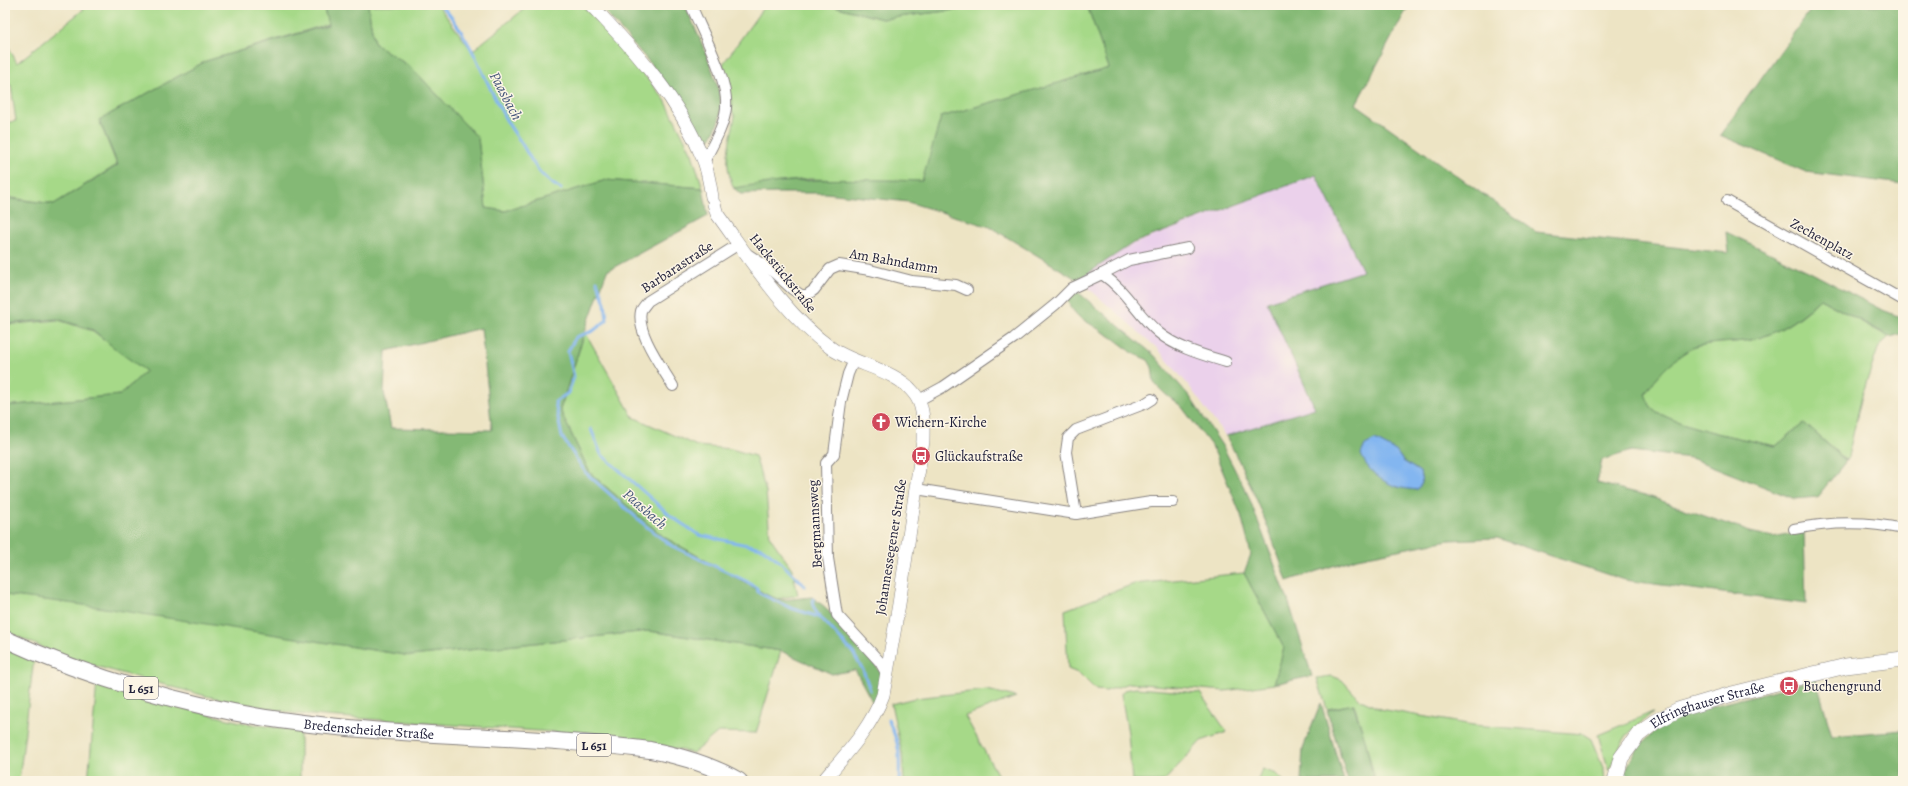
<svg xmlns="http://www.w3.org/2000/svg" width="1908" height="786" viewBox="0 0 1908 786" font-family="Alegreya,serif">
  <style>
    .built { fill: #ebd1eb }
    .green { fill: #a6d988; stroke: #647e62 }
    .forest { fill: #84b974; stroke: #536e58; fill-rule: evenodd }
    .water { fill: #83b6f0; stroke: #526c96 }
    .lines { fill: none; stroke-linecap: round; stroke-linejoin: round }
    .stream { stroke: #83b6f0; stroke-width: 3 }
    .minor-casing { stroke: #888380; stroke-width: 12 }
    .tertiary-casing { stroke: #888380; stroke-width: 14 }
    .secondary-casing { stroke: #888380; stroke-width: 16 }
    .primary-casing { stroke: #888380; stroke-width: 18 }
    .minor { stroke: #fff; stroke-width: 10 }
    .tertiary { stroke: #fff; stroke-width: 13 }
    .secondary { stroke: #fff; stroke-width: 15 }
    .primary { stroke: #fff; stroke-width: 16 }
    .labels { text-anchor: middle; dominant-baseline: central; stroke-width: 3; stroke-linejoin: round; paint-order: stroke }
    .shield { fill: #fcf5e5; stroke: #63616e; stroke-width: 1 }
    .shield-label { font-size: 13px; font-weight: bold; fill: #22223b }
    .street-label { font-size: 14px; fill: #22223b; stroke: #fcf5e5 }
    .poi-label { font-size: 14px; fill: #22223b; stroke: #fcf5e5; text-anchor: start }
    .water-label { font-size: 15px; font-style: italic; fill: #44567a; stroke: #fcf5e5 }
  </style>
  <rect width="100%" height="100%" fill="#fcf5e5"/>
  <filter id="ink" filterUnits="userSpaceOnUse"><feTurbulence type="fractalNoise" baseFrequency=".025" numOctaves="2"/><feDisplacementMap in="SourceGraphic" scale="8" xChannelSelector="R" yChannelSelector="G"/><feConvolveMatrix kernelMatrix="1 2 1 2 8 2 1 2 1" color-interpolation-filters="sRGB"/></filter>
  <filter id="wash" filterUnits="userSpaceOnUse"><feTurbulence type="fractalNoise" baseFrequency=".012" numOctaves="4" result="noise"/><feDisplacementMap in="SourceGraphic" scale="16" xChannelSelector="R" yChannelSelector="G"/><feGaussianBlur stdDeviation="0.9" result="paint"/><feColorMatrix in="noise" values="0 0 0 0 0 0 0 0 0 0 0 0 0 0 0 0 0 1.4 0 .05"/><feComposite in="paint" operator="in"/></filter>
  <g filter="url(#wash)">
    <rect width="100%" height="100%" fill="#ede4c4"/>
    <polygon class="built" points="1316,175 1363,271 1267,302 1315,408 1226,437 1189,386 1158,349 1078,279 1133,244"/>
    <g class="green">
      <polygon points="79,5 323,5 328,24 206,61 99,120 117,165 54,204 5,197 5,123 16,121 11,85 5,86 5,40 17,63 84,9"/>
      <polygon points="368,5 438,5 472,51 529,5 582,5 617,42 665,100 692,154 703,188 606,180 505,211 486,208 478,138 412,68 374,43"/>
      <path d="M765,5H830L882,19L995,5H1087L1109,68L941,117L923,182L809,179L761,184L734,189C722,160 730,145 735,116L732,111L723,64Z"/>
      <path d="M1820,299L1889,337L1879,346L1862,395L1847,461L1804,423L1776,446C1748,440 1671,426 1652,408C1649,405 1647,399 1645,395C1653,378 1680,351 1698,346C1717,341 1741,344 1762,337C1785,329 1803,316 1820,299Z"/>
      <polygon points="58,320 93,331 146,371 120,395 5,406 5,325"/>
      <polygon points="585,332 633,417 697,446 731,449 755,456 766,492 770,537 792,569 798,595 777,599 767,595 664,537 590,473 560,410"/>
      <polygon points="1244,573 1284,648 1274,684 1225,691 1130,683 1106,691 1096,690 1080,674 1068,669 1065,610 1134,584"/>
      <polygon points="5,595 91,605 411,656 649,631 781,651 756,733 718,732 693,753 624,737 297,714 206,696 99,667 48,650 5,631"/>
      <polygon points="5,646 34,658 19,781 5,781"/>
      <polygon points="1332,676 1342,680 1359,699 1380,709 1473,725 1583,734 1591,739 1604,770 1605,781 1375,781 1365,740 1354,704 1327,709 1317,678"/>
      <polygon points="97,682 195,711 245,723 300,731 300,781 88,781"/>
      <polygon points="1136,688 1200,693 1227,732 1201,741 1164,781 1132,781 1128,733 1121,694 1124,690"/>
      <polygon points="987,690 1016,697 965,716 1001,781 904,781 902,753 891,704 915,698"/>
      <polygon points="1653,712 1627,735 1618,750 1609,771 1598,735"/>
      <polygon points="1262,769 1277,774 1284,781 1257,781"/>
    </g>
    <g class="forest">
      <path d="M323,5H368L374,43L412,68L478,138L486,208L505,211L606,180L703,188L708,216L607,271L585,331L560,410L590,473L664,537L767,595L781,600L812,597L825,607L881,672L880,699L873,703L855,670L832,674L781,651L649,631L411,656L91,606L5,595V406L120,395L146,371L119,352L93,330L57,319L5,324V198L54,204L118,165L99,120L206,61L328,25ZM481,328L492,430L391,428L384,392L386,351Z"/>
      <path d="M599,5H685C695,29 723,86 721,111C720,122 713,133 708,143L704,142L700,139L682,104L650,63Z"/>
      <polygon points="830,5 995,5 882,19"/>
      <path d="M1087,5H1409L1356,104L1536,232L1728,253L1726,232L1810,272L1880,309L1903,318V333L1891,337L1820,299C1803,315 1785,329 1762,337C1741,344 1719,341 1698,346C1680,351 1654,378 1645,394C1647,398 1649,405 1652,408C1671,426 1748,440 1776,446L1804,423L1846,461L1817,497L1795,499L1691,458L1631,451L1602,460L1597,483L1645,495L1750,532L1773,537L1804,531L1806,604L1624,580L1497,538L1449,540L1357,558L1287,581C1270,530 1252,484 1226,436L1315,408L1267,302L1363,271L1316,175L1133,243L1078,280L990,227L908,202L826,193H780L740,194L734,188C797,177 859,179 922,181L941,117L1109,68ZM1396,451L1403,461L1420,472L1422,483L1417,490L1397,487Z"/>
      <polygon points="1814,5 1903,5 1903,184 1806,172 1720,135"/>
      <polygon points="1074,289 1154,355 1190,397 1223,447 1248,495 1288,600 1312,676 1274,684 1284,648 1244,573 1251,554 1241,515 1213,448 1181,406 1165,394 1154,383 1152,367 1148,360 1134,354 1113,338 1079,317 1071,308 1066,297"/>
      <path d="M1816,679L1832,736L1903,730V781H1623C1637,723 1689,712 1740,699C1765,693 1791,686 1816,679Z"/>
      <polygon points="1321,703 1344,781 1301,781 1303,748"/>
      <polygon points="1353,704 1365,739 1374,781 1348,781 1327,710"/>
    </g>
    <path class="water" d="M1375,440L1396,451L1403,461L1420,472L1422,483L1417,490C1411,489 1404,489 1398,487C1382,483 1366,469 1361,454L1365,445Z"/>
    <g class="lines">
      <g class="stream">
        <path d="M441,5C470,35 484,79 504,116C509,126 516,135 522,144C534,164 539,177 561,189"/>
        <polyline points="597,281 605,303 607,320 593,331 576,337 568,351 574,377 568,393 555,402 562,437 586,473 647,527 672,546 746,581 757,588 758,592 763,595 791,608 819,617 826,623 853,653 863,670 870,690"/>
        <polyline points="591,429 601,454 672,517 699,535 762,548 777,559 805,586"/>
        <polyline points="813,599 814,608 819,617"/>
        <path d="M888,719C900,745 900,753 899,781"/>
      </g>
    </g>
  </g>
  <g filter="url(#ink)">
    <g class="lines">
      <g class="minor-casing">
        <g id="minor">
          <path d="M691,5C702,32 729,80 726,108C724,127 712,146 704,162"/>
          <polyline points="1727,201 1903,300"/>
          <polyline points="746,253 769,268 792,289 801,295 807,295 814,290 830,269 839,265 870,270 912,281 956,285 967,290"/>
          <polyline points="1102,274 1129,260 1188,248"/>
          <polyline points="854,360 848,374 841,402 834,454 826,463 828,558 837,615 880,662 886,673"/>
          <path d="M673,386C662,367 636,333 641,311C642,308 646,304 648,301L739,244"/>
          <path d="M919,400L943,387L1014,338L1056,304L1072,288L1102,274C1128,292 1137,315 1159,333C1177,348 1204,355 1226,362"/>
          <polyline points="916,489 1076,514 1151,502 1173,502"/>
          <polyline points="1076,514 1066,452 1068,438 1076,430 1144,404 1152,399"/>
          <path d="M1794,529C1829,522 1868,521 1903,529"/>
        </g>
      </g>
      <g class="tertiary-casing">
        <g id="tertiary">
          <path d="M591,5C637,53 679,98 704,161C708,172 710,185 712,197"/>
          <path d="M714,204L717,214C750,259 785,315 831,348C854,365 895,369 913,392C925,405 923,424 923,441L899,604L883,695C871,728 846,754 823,781"/>
        </g>
      </g>
      <g class="secondary-casing">
        <g id="secondary">
          <path id="s1" d="M1615,781L1621,758L1638,735L1655,722L1678,710L1732,694L1846,666L1903,659"/>
        </g>
      </g>
      <g class="primary-casing">
        <g id="primary">
          <path id="s2" d="M5,639C89,678 189,707 280,720C403,738 528,734 650,750C681,756 712,765 739,781"/>
        </g>
      </g>
      <use href="#minor" class="minor"/>
      <use href="#tertiary" class="tertiary"/>
      <use href="#secondary" class="secondary"/>
      <use href="#primary" class="primary"/>
    </g>
  </g>
  <defs>
    <g id="church-disc" transform="scale(1)"><circle r="9.5" fill="#d1495b" stroke="#fcf5e5"/><path d="M-1.2-6h2.4v3.5h3.3v2.4h-3.3V6h-2.4V-.1h-3.3v-2.4h3.3Z" fill="#fff"/></g>
    <g id="bus-disc" transform="scale(1)"><circle r="9.5" fill="#d1495b" stroke="#fcf5e5"/><path d="M-5-6H5V4H4V6H2V4H-2V6H-4V4H-5ZM-3.5-4V0h7V-4ZM-3.5 1.2v1.5H-2V1.2ZM2 1.2v1.5H3.5V1.2Z" fill="#fff"/></g>
  </defs>
  <g fill-rule="evenodd">
    <use href="#church-disc" x="881" y="422"/>
    <use href="#bus-disc" x="921" y="456"/>
    <use href="#bus-disc" x="1789" y="686"/>
  </g>
  <g class="labels">
    <g class="shield">
      <rect x="124" y="677" width="34" height="22" rx="3"/>
      <rect x="577" y="734" width="34" height="22" rx="3"/>
    </g>
    <g class="shield-label">
      <text x="141" y="688">L 651</text>
      <text x="594" y="745">L 651</text>
    </g>
    <g class="street-label">
      <text transform="translate(1822 239) rotate(29)">Zechenplatz</text>
      <text transform="translate(894 261) rotate(10)">Am Bahndamm</text>
      <text transform="translate(677 267) rotate(-33)">Barbarastraße</text>
      <text transform="translate(783 273) rotate(51)">Hackstückstraße</text>
      <text transform="translate(815 524) rotate(-93)">Bergmannsweg</text>
      <text transform="translate(891 547) rotate(-81)">Johannessegener Straße</text>
      <text stroke="none"><textPath href="#s1" startOffset="129">Elfringhauser Straße</textPath></text>
      <text stroke="none"><textPath href="#s2" startOffset="377">Bredenscheider Straße</textPath></text>
    </g>
    <g class="poi-label">
      <text x="895" y="422">Wichern-Kirche</text>
      <text x="935" y="456">Glückaufstraße</text>
      <text x="1803" y="686">Buchengrund</text>
    </g>
    <g class="water-label">
      <text transform="translate(506 96) rotate(62)">Paasbach</text>
      <text transform="translate(645 509) rotate(41)">Paasbach</text>
    </g>
  </g>
  <rect width="1908" height="786" fill="none" stroke="#fcf5e5" stroke-width="20"/>
</svg>
